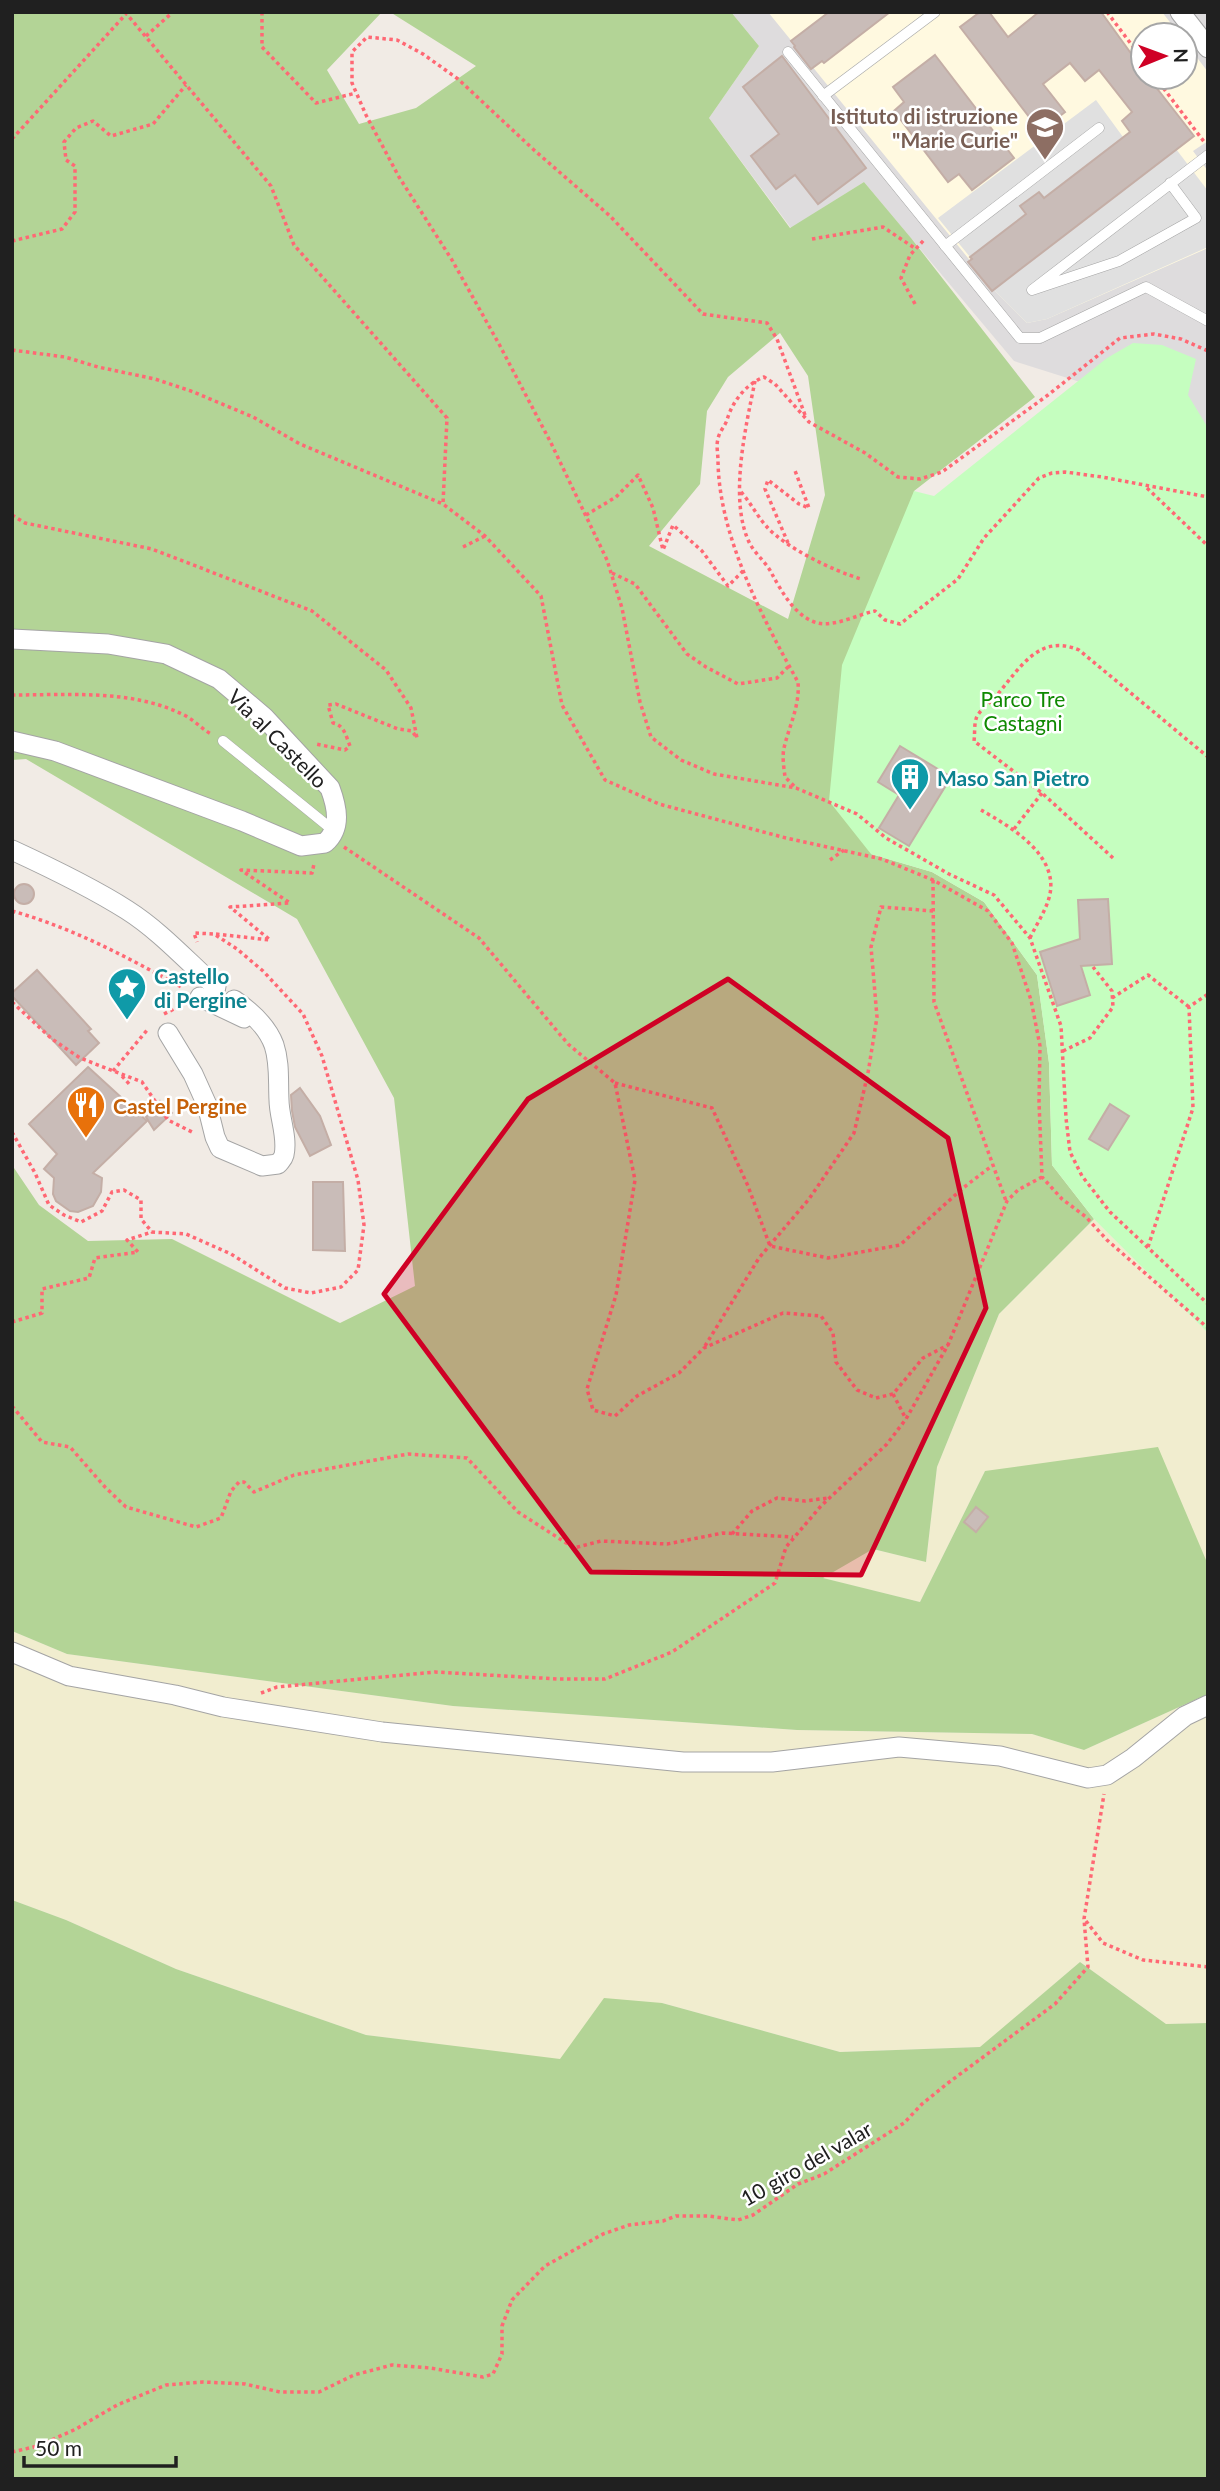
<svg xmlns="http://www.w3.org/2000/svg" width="1220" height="2491" viewBox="0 0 1220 2491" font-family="Lato,sans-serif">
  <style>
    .residential { fill: #dedcdd; fill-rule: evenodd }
    .education { fill: #fff9e0 }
    .farmland { fill: #f1edcf }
    .forest { fill: #b3d496; fill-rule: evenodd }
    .park { fill: #c5febf }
    .parking { fill: #e0e0e0 }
    .building { fill: #c9bcb8; stroke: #c4aea6; stroke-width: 2 }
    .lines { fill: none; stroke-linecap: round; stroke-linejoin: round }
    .service-casing { stroke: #a4a4a4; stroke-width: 11 }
    .minor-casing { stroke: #a4a4a4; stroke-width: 21 }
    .path { stroke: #ff6874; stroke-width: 3.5; stroke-dasharray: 3.5 3.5; stroke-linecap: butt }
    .service { stroke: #fff; stroke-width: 10 }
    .minor { stroke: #fff; stroke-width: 19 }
    .marked { fill: #cf0025; fill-opacity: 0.2; stroke: #cf0025; stroke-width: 5; stroke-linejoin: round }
    .labels { text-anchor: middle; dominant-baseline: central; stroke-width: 5; stroke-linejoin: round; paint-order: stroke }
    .education-label { font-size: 21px; font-weight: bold; fill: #785e54; stroke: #fff; text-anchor: end }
    .park-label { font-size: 21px; fill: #0f8902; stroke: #fff }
    .street-label { font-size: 21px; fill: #202020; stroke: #fff }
    .culture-label { font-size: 21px; font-weight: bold; fill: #0d838f; stroke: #fff; text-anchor: start }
    .food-label { font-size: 21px; font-weight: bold; fill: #c56008; stroke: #fff; text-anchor: start }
  </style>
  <rect width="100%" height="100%" fill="#f1ebe5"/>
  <path class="residential" d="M731,12H1208V471L1096,387L1014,361L864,182L791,228L709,118L759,46ZM1143,35H1185V77H1143Z"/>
  <polygon class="education" points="768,12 1162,12 1180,35 1143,35 1143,77 1185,77 1185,42 1208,72 1208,141 1193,151 1208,171 1208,248 1047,319 1027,323 994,290"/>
  <g class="farmland">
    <polygon points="1094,1219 1208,1333 1208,1560 985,1471 920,1602 822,1578 873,1549 926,1562 937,1467 999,1314"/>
    <polygon points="12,1631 67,1654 453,1706 797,1730 1032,1734 1084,1750 1208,1694 1208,2023 1166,2024 1080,1962 981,2047 840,2052 662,2003 560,2060 366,2035 176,1969 66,1920 12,1900"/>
  </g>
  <g class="forest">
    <path d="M12,12H382L327,70L359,124L416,108L476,66L390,12H731L759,46L709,118L790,228L864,182L911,238L1035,397L914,491L871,854L932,872L984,902L1037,975L1049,1063L1052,1165L1094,1219L999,1314L937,1467L926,1562L873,1549L823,1578L920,1602L985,1471L1158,1447L1206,1560H1208V1694L1084,1750L1032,1734L797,1730L453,1706L67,1654L12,1631V1165L39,1205L88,1241L172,1239L340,1323L415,1286L394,1098L297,919L26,759L12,760ZM780,333L808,376L825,495L788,619L649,546L700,484L707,411L728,377Z"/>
    <polygon points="12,1900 66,1920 176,1969 366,2035 560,2059 604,1998 662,2003 840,2052 980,2047 1080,1962 1166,2024 1208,2023 1208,2479 12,2479"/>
  </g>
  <polygon class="park" points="1133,343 1162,345 1196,359 1188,395 1208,428 1208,1333 1094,1219 1052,1165 1049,1063 1037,975 984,902 932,872 871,854 829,801 842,665 914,491 934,496 1107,358"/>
  <g class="parking">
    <polygon points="1096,100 1123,137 1044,198 1038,192 1020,206 1026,214 970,257 938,218"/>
    <polygon points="1176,149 1208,191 1208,247 1047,319 1027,323 994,290"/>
  </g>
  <g class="building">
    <polygon points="829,12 890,12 824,63 822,61 811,69 794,47 795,46 791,41"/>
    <polygon points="980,12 989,12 1008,37 1039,12 1101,12 1143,70 1143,77 1148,77 1194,136 992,291 968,262 972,259 970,257 1026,214 1020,206 1039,192 1044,198 1130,132 1122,121 1132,112 1099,70 1085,81 1070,63 1043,84 1065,112 1040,131 960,27"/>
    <polygon points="935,55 1014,158 972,190 959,174 948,182 894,111 904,102 893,87"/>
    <polygon points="782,56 866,168 818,204 795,175 776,189 751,156 779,134 743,87"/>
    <polygon points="900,746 951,777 909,846 879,828 899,795 878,782"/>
    <circle cx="24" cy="894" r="10"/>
    <polygon points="1108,899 1112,964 1081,966 1090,995 1057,1006 1040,952 1080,939 1078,900"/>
    <polygon points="37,970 91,1029 88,1031 99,1043 76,1065 12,996 12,993"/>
    <polygon points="88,1067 147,1121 93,1173 102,1178 101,1192 93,1206 78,1212 70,1211 56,1201 53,1194 54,1178 44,1169 57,1154 29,1124"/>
    <polygon points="300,1088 320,1116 331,1145 310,1156 295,1127 292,1111 291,1095"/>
    <polygon points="160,1101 172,1113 154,1130 146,1117"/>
    <polygon points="1110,1104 1129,1116 1108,1150 1089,1139"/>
    <polygon points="313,1182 343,1182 345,1251 313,1250"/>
    <polygon points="976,1507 988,1517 976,1532 964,1522"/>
  </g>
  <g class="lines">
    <g class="service-casing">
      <g id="service">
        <polyline points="788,52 1020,338 1040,338 1146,287 1208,321"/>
        <polyline points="823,96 935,12"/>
        <polyline points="1170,183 1196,218 1119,261 1032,290 1208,155"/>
        <polyline points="945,246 1099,128"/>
        <polyline points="223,741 334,831"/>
      </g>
    </g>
    <g class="minor-casing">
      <g id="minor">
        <polyline points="1180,12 1208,48"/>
        <path d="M12,639L108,644L166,654L219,679L264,717L330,788C337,807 342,828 325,843L301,846L242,821L55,751L12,741"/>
        <path d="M12,850C51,868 91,887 127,910C160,931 187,961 216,987"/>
        <polyline points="200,997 244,1018"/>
        <path d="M168,1033L193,1074L207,1105L215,1137L220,1148L262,1166L278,1164C281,1160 283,1159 284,1155C288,1137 279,1117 279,1100C278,1081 280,1063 274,1045C267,1026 250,1011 234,1000"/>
        <polyline points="12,1652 69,1676 175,1695 223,1707 382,1732 683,1762 772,1762 899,1747 1000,1756 1088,1778 1107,1775 1133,1758 1185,1716 1208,1705"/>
      </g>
    </g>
    <g class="path">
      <polyline points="125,12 271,186 294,245 447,418 443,504 485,536 541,596 562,705 605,780 659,804 786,838 882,859 933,880 988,911 1012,943 1031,1000 1040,1046 1039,1102 1042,1177 1062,1199 1086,1217 1107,1240 1208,1328"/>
      <polyline points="262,12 262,47 316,103 356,93"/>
      <polyline points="1107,12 1143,60"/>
      <polyline points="146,36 173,12"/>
      <polyline points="1155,77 1205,143"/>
      <polyline points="12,139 126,14"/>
      <polyline points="812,239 883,227 916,249"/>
      <polyline points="12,241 62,229 75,212 75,166 66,160 64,142 76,128 93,121 111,136 153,124 186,85"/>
      <polyline points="915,304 901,278 910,255 924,240"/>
      <polyline points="12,350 65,357 98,367 155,379 191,391 253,417 300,444 443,504"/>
      <path d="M755,381C746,426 728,501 750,544C756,555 767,563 772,574C782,592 796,618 818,623C835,627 859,614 875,611L885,620L900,624L958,579L984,538L1039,478L1052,473L1065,472L1102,477L1208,497"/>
      <polyline points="805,415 777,339 767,323 703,314 610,216 534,150 458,79 423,54 397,40 367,37 352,52 352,83 366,115 399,177 452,260 499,344 551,443 607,560 622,608 640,702 651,737 681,760 714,774 796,788 857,814 886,838 949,874 994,895 1030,938 1061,1026 1066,1118 1070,1152 1082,1176 1110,1212 1208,1304"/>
      <polyline points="1147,488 1208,546"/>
      <path d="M741,492C751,503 757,516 767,527C786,548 834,571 861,579"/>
      <path d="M12,515L25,523L152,549L312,611L386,670L411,708L417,738L412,731L398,729L336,704L328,705L333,723C344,725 346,736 350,746L345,750L316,744"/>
      <polyline points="586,515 616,497 638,475 653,508 663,550 673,525 702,551 728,586 744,570"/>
      <polyline points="788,543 765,489 768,480 799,504 809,508 794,468"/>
      <polyline points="463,547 485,536"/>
      <polyline points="612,573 635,584 687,654 706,667 738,684 777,678 789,666"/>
      <path d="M12,695C69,695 132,689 184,715C194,720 202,729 211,734"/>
      <path d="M794,786L785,777C784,768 782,757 784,748C789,726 800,706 798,682C762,617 719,536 718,461C718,454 716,445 718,439C719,432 725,426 727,420C732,402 746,384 764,377L775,384L809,422L865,453L898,477L920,479L942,472L1048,395L1120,338L1154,334L1181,339L1208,351"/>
      <path d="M981,810C1011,827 1061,856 1049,898C1045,912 1036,925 1030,938"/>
      <polyline points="1014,829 1042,793"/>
      <polyline points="344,847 479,938 568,1044 615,1083 635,1180 616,1295 587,1389 593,1410 615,1416 637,1396 679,1373 704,1348 783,1313 821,1316 833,1333 836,1362 857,1390 876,1398 893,1394 923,1358 948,1345"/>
      <path d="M1113,858L1042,793L974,741C975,734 974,726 976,719C978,711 991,702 997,695C1020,668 1039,633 1079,650L1208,757"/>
      <polyline points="830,860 844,850"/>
      <polyline points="933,880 934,1002 1006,1201"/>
      <path d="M12,911C73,928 127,957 183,988"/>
      <polyline points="216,934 270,940 230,907 290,903 241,870 312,873 314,864"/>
      <polyline points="1112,998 1148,975 1189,1007"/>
      <polyline points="12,1002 52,1039 80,1058 142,1082 168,1120 194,1133"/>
      <polyline points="164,1014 182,1005"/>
      <polyline points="1063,1051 1090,1038 1113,1007 1112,991 1093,967"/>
      <polyline points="113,1071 148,1029"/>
      <polyline points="122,1076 131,1086"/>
      <polyline points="615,1083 712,1108 748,1186 770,1246 828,1258 900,1245 963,1188 993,1165"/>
      <polyline points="12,1132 35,1173 49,1205 64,1215 81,1222 102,1211 112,1192 124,1190 141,1200 141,1219 152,1232 186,1234 231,1254 285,1288 311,1293 341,1287 358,1270 364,1225 358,1180 322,1056 303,1014 263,971 237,949 214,934 194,933 197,942"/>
      <polyline points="1148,1247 1193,1108 1189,1007 1208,994"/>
      <polyline points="12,1322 42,1313 42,1289 89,1278 95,1258 138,1252 127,1240 152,1232"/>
      <polyline points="705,1346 759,1258 809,1199 854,1133 868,1073 877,1017 871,947 881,907 934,911"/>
      <polyline points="893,1394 906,1419"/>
      <polyline points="12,1406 42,1442 70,1447 105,1487 126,1507 196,1527 221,1518 231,1491 239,1482 244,1482 254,1492 294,1475 375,1460 408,1454 467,1458 518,1512 574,1548 601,1541 667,1544 723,1533 793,1537"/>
      <polyline points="732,1534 752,1511 777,1498 805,1501 828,1498"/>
      <polyline points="261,1693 277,1687 435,1672 558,1679 605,1679 672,1652 775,1583 786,1547 821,1506 887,1444 906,1419 948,1345 1007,1201 1018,1190 1042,1177"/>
      <polyline points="1086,1921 1103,1943 1143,1960 1208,1967"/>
      <polyline points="12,2452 38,2446 76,2429 117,2405 166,2385 203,2382 245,2384 280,2392 319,2392 354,2375 392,2365 430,2368 483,2377 493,2374 502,2354 502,2326 512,2300 545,2266 603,2234 629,2225 663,2221 676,2216 708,2216 738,2220 753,2215 798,2184 824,2174 904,2123 922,2104 948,2083 1055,2004 1088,1967 1084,1919 1104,1794"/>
    </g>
    <use href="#service" class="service"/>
    <use href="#minor" class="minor"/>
  </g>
  <path class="marked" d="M728,979L948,1138L986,1308L861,1575L591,1572L384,1294L528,1099Z"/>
  <defs>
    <g id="school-pin" transform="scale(2.0125)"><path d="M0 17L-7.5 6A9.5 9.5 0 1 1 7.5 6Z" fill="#8d6e63" stroke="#fff"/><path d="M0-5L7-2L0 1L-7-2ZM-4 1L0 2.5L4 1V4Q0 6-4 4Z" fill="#fff"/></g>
    <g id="building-pin" transform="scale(2.0125)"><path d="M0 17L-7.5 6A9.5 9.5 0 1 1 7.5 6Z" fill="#0f9aa8" stroke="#fff"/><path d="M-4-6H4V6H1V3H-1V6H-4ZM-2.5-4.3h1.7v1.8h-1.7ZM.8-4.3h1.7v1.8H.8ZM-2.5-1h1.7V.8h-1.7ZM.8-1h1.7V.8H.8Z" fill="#fff"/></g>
    <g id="sight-pin" transform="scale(2.0125)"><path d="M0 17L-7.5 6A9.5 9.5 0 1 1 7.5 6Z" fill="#0f9aa8" stroke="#fff"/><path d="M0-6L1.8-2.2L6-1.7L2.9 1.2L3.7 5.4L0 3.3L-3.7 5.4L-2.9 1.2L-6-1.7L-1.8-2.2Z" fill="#fff"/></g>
    <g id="restaurant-pin" transform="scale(2.0125)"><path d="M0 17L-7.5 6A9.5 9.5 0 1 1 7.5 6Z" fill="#e8710a" stroke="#fff"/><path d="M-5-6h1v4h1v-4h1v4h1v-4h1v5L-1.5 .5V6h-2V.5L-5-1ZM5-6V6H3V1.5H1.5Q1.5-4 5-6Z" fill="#fff"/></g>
  </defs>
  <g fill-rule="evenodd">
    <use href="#school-pin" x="1045" y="127"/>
    <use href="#building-pin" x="910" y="777"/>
    <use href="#sight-pin" x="127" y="987"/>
    <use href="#restaurant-pin" x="86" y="1105"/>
  </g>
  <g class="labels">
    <g class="education-label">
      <text x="1018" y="115">Istituto di istruzione<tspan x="1018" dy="24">"Marie Curie"</tspan></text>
    </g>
    <g class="park-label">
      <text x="1023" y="698">Parco Tre<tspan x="1023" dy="24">Castagni</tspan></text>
    </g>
    <g class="street-label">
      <text transform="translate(278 738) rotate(45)">Via al Castello</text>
      <text transform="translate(806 2163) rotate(-30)">10 giro del valar</text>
    </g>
    <g class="culture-label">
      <text x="937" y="777">Maso San Pietro</text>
      <text x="154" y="975">Castello<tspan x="154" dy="24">di Pergine</tspan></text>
    </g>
    <g class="food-label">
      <text x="113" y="1105">Castel Pergine</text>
    </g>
  </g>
  <rect width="1220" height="2491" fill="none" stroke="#202020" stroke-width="28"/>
  <g transform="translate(1164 56) rotate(89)"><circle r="33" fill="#ffffff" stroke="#a6a6a6" stroke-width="2"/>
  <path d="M0-5L12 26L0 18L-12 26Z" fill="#cf0025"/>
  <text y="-10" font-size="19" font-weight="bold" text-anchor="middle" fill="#202020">N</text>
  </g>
  <path d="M24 2456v10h152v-10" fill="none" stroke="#202020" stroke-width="3.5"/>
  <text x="35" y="2456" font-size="21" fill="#202020" stroke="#ffffff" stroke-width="5" paint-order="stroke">50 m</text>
</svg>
